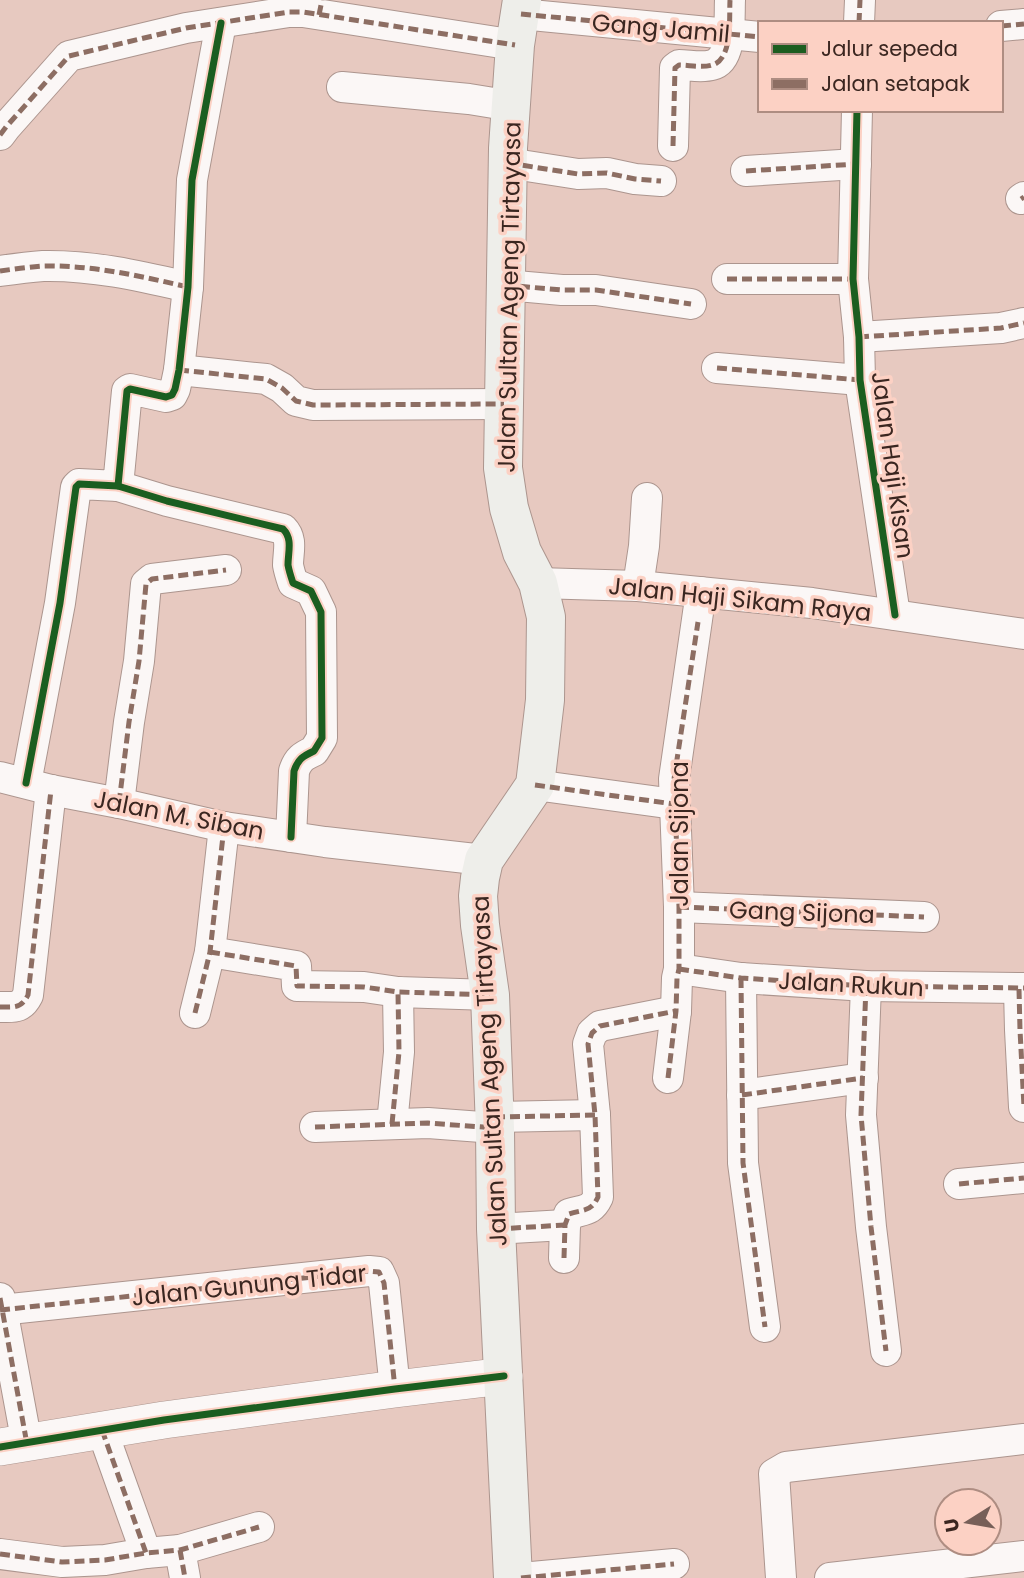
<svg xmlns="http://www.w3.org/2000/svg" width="1024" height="1578" viewBox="0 0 1024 1578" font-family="Poppins,sans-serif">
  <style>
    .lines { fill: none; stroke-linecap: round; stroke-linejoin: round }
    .minor-casing { stroke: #ac958e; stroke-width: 32 }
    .tertiary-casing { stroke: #ac958e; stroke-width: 38 }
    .secondary-casing { stroke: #ac958e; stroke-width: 40 }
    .minor { stroke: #fbf7f6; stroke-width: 30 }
    .tertiary { stroke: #fbf7f6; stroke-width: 37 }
    .secondary { stroke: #eeeeea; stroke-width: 38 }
    .quiet { stroke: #8d6e63; stroke-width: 5; stroke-dasharray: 10 5; stroke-linecap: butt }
    .cycleway-casing { stroke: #fcd1c4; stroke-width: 11 }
    .cycleway { stroke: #1b5e20; stroke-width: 7 }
    .labels { text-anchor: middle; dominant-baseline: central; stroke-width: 7; stroke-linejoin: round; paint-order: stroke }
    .street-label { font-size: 24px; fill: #3a2620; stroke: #fcd1c4 }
  </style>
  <rect width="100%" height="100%" fill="#e7c9c0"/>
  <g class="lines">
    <g class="minor-casing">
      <g id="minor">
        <polyline points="521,14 760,37"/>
        <polyline points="859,23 860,0"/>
        <polyline points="1001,26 1024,24"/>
        <polyline points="342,87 469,99 512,106"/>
        <polyline points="857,110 853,279 859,337 860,380 895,615"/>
        <polyline points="0,135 6,127 69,56 186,28 289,12 303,12 515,45"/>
        <path d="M673,146L675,68L679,65C689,65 702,68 712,65C733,60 729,17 730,0"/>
        <polyline points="508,163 578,174 607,173 635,179 661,181"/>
        <polyline points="746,171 856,164"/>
        <polyline points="1021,199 1024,197"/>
        <path d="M0,271C14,269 29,267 43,266C93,265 140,276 188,287"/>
        <polyline points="727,279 853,279"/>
        <polyline points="505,285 562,290 596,290 691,304"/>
        <polyline points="859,337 1001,328 1024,323"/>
        <polyline points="717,368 860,380"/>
        <polyline points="179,370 266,379 282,388 296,401 313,405 504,404"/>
        <path d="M118,486L167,501L283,529C293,539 288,552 288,565C289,571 291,577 293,583L311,591L321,612L322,738L314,751C303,756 298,759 294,771L291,837"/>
        <polyline points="538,583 638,586 812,603 1024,634"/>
        <polyline points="638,586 644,546 647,498"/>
        <polyline points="0,777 51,790 119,803 224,827 325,842 484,860"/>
        <polyline points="26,783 60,603 76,487 79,484 118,486 127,391 130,389 166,397 172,395 175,389 179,370 188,287 192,180 221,23"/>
        <polyline points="535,785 674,804"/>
        <polyline points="119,803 129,722 139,661 146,584 152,579 226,570"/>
        <polyline points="679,907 924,917"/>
        <polyline points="210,952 296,966 297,986 364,987 398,992 490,995"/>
        <polyline points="679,969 741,978 866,986 1024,988"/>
        <polyline points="741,978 743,1163 765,1327"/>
        <polyline points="866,986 861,1115 871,1227 886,1351"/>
        <polyline points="1019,989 1020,1030 1024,1107"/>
        <path d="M0,1007C14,1007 21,1009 28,995L51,790"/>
        <polyline points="195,1013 210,952 224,827"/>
        <polyline points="668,1078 676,1011 677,978 679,969 679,907 674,779 701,592"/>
        <polyline points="742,1095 863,1078"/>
        <polyline points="495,1117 595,1115"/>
        <polyline points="392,1124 399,1052 398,992"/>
        <polyline points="315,1127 428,1123 495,1128"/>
        <polyline points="959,1184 1024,1178"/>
        <polyline points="496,1229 565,1225"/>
        <path d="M564,1258L565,1225L569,1214C584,1209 591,1212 598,1197L595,1115L588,1044L592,1033L600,1026L676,1011"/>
        <polyline points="0,1298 27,1444"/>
        <polyline points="0,1310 369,1271 379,1272 384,1283 395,1389"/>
        <polyline points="102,1430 146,1553"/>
        <polyline points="180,1550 185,1578"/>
        <polyline points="0,1554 62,1562 105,1560 146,1553 180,1550 259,1527"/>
        <polyline points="521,1578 674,1564"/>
        <polyline points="781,1578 774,1474 786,1467 1024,1439"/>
        <polyline points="830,1578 1024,1556"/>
      </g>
    </g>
    <g class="tertiary-casing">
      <polyline id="tertiary" points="0,1447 164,1420 395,1389 504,1376"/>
    </g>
    <g class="secondary-casing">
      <polyline id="secondary" points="513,1578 496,1229 495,1128 490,995 480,925 478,896 480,878 484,860 535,785 545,700 546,617 538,583 522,552 509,508 503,468 508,148 515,45 522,0"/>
    </g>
    <use href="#minor" class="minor"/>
    <use href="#tertiary" class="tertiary"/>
    <use href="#secondary" class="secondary"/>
    <g class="quiet">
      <polyline points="521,14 760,37"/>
      <polyline points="319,15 322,0"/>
      <polyline points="859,23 860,0"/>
      <polyline points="1001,26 1024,24"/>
      <polyline points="0,135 6,127 69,56 186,28 289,12 303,12 515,45"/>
      <path d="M673,146L675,68L679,65C689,65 702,68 712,65C733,60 729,17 730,0"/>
      <polyline points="508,163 578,174 607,173 635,179 661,181"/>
      <polyline points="746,171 856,164"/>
      <polyline points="1021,199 1024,197"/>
      <path d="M0,271C14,269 29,267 43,266C93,265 140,276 188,287"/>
      <polyline points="727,279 853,279"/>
      <polyline points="505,285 562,290 596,290 691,304"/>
      <polyline points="859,337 1001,328 1024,323"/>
      <polyline points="717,368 860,380"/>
      <polyline points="179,370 266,379 282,388 296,401 313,405 504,404"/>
      <polyline points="535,785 674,804"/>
      <polyline points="119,803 129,722 139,661 146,584 152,579 226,570"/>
      <polyline points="679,907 924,917"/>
      <polyline points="210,952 296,966 297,986 364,987 398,992 490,995"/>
      <polyline points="679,969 741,978 866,986 1024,988"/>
      <polyline points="741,978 743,1163 765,1327"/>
      <polyline points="866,986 861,1115 871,1227 886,1351"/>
      <polyline points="1019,989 1020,1030 1024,1107"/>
      <path d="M0,1007C14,1007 21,1009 28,995L51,790"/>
      <polyline points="195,1013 210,952 224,827"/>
      <polyline points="668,1078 676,1011 677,978 679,969 679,907 674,779 698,622"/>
      <polyline points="742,1095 863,1078"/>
      <polyline points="495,1117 595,1115"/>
      <polyline points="392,1124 399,1052 398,992"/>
      <polyline points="315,1127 428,1123 495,1128"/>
      <polyline points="959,1184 1024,1178"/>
      <polyline points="496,1229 565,1225"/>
      <path d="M564,1258L565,1225L569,1214C584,1209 591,1212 598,1197L595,1115L588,1044L592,1033L600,1026L676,1011"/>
      <polyline points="0,1298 27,1444"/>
      <polyline points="0,1310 369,1271 379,1272 384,1283 395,1389"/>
      <polyline points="102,1430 146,1553"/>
      <polyline points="180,1550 185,1578"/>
      <polyline points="0,1554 62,1562 105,1560 146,1553 180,1550 259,1527"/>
      <polyline points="521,1578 674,1564"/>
    </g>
    <g class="cycleway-casing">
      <g id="cycleway">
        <polyline points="857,110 853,279 859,337 860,380 895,615"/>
        <path d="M118,486L167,501L283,529C293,539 288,552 288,565C289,571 291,577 293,583L311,591L321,612L322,738L314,751C303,756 298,759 294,771L291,837"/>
        <polyline points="26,783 60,603 76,487 79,484 118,486 127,391 130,389 166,397 172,395 175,389 179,370 188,287 192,180 221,23"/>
        <polyline points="0,1447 164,1420 395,1389 504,1376"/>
      </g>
    </g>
    <use href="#cycleway" class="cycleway"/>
  </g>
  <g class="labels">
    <g class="street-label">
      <text transform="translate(661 28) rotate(5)">Gang Jamil</text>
      <text transform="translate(509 297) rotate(-89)">Jalan Sultan Ageng Tirtayasa</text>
      <text transform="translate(893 465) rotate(82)">Jalan Haji Kisan</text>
      <text transform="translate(740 599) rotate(6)">Jalan Haji Sikam Raya</text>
      <text transform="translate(179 815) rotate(11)">Jalan M. Siban</text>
      <text transform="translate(679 834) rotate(-90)">Jalan Sijona</text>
      <text transform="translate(802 912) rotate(2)">Gang Sijona</text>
      <text transform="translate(851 984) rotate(3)">Jalan Rukun</text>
      <text transform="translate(489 1071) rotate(-93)">Jalan Sultan Ageng Tirtayasa</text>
      <text transform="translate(249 1285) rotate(-6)">Jalan Gunung Tidar</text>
    </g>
  </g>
  <rect x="758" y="21" width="245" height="91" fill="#fcd1c4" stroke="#ae8d82" stroke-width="2"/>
  <rect x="772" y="44" width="35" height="10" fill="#1b5e20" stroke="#ae8d82" stroke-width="2"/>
  <text x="821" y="56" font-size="21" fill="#3a2620">Jalur sepeda</text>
  <rect x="772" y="79" width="35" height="10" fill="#8d6e63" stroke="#ae8d82" stroke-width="2"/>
  <text x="821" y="91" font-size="21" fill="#3a2620">Jalan setapak</text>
  <g transform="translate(968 1522) rotate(259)"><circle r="33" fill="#fcd1c4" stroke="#ae8d82" stroke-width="2"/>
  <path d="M0-5L12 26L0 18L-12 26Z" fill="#775f58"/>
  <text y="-10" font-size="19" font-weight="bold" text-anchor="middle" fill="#3a2620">U</text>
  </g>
</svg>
